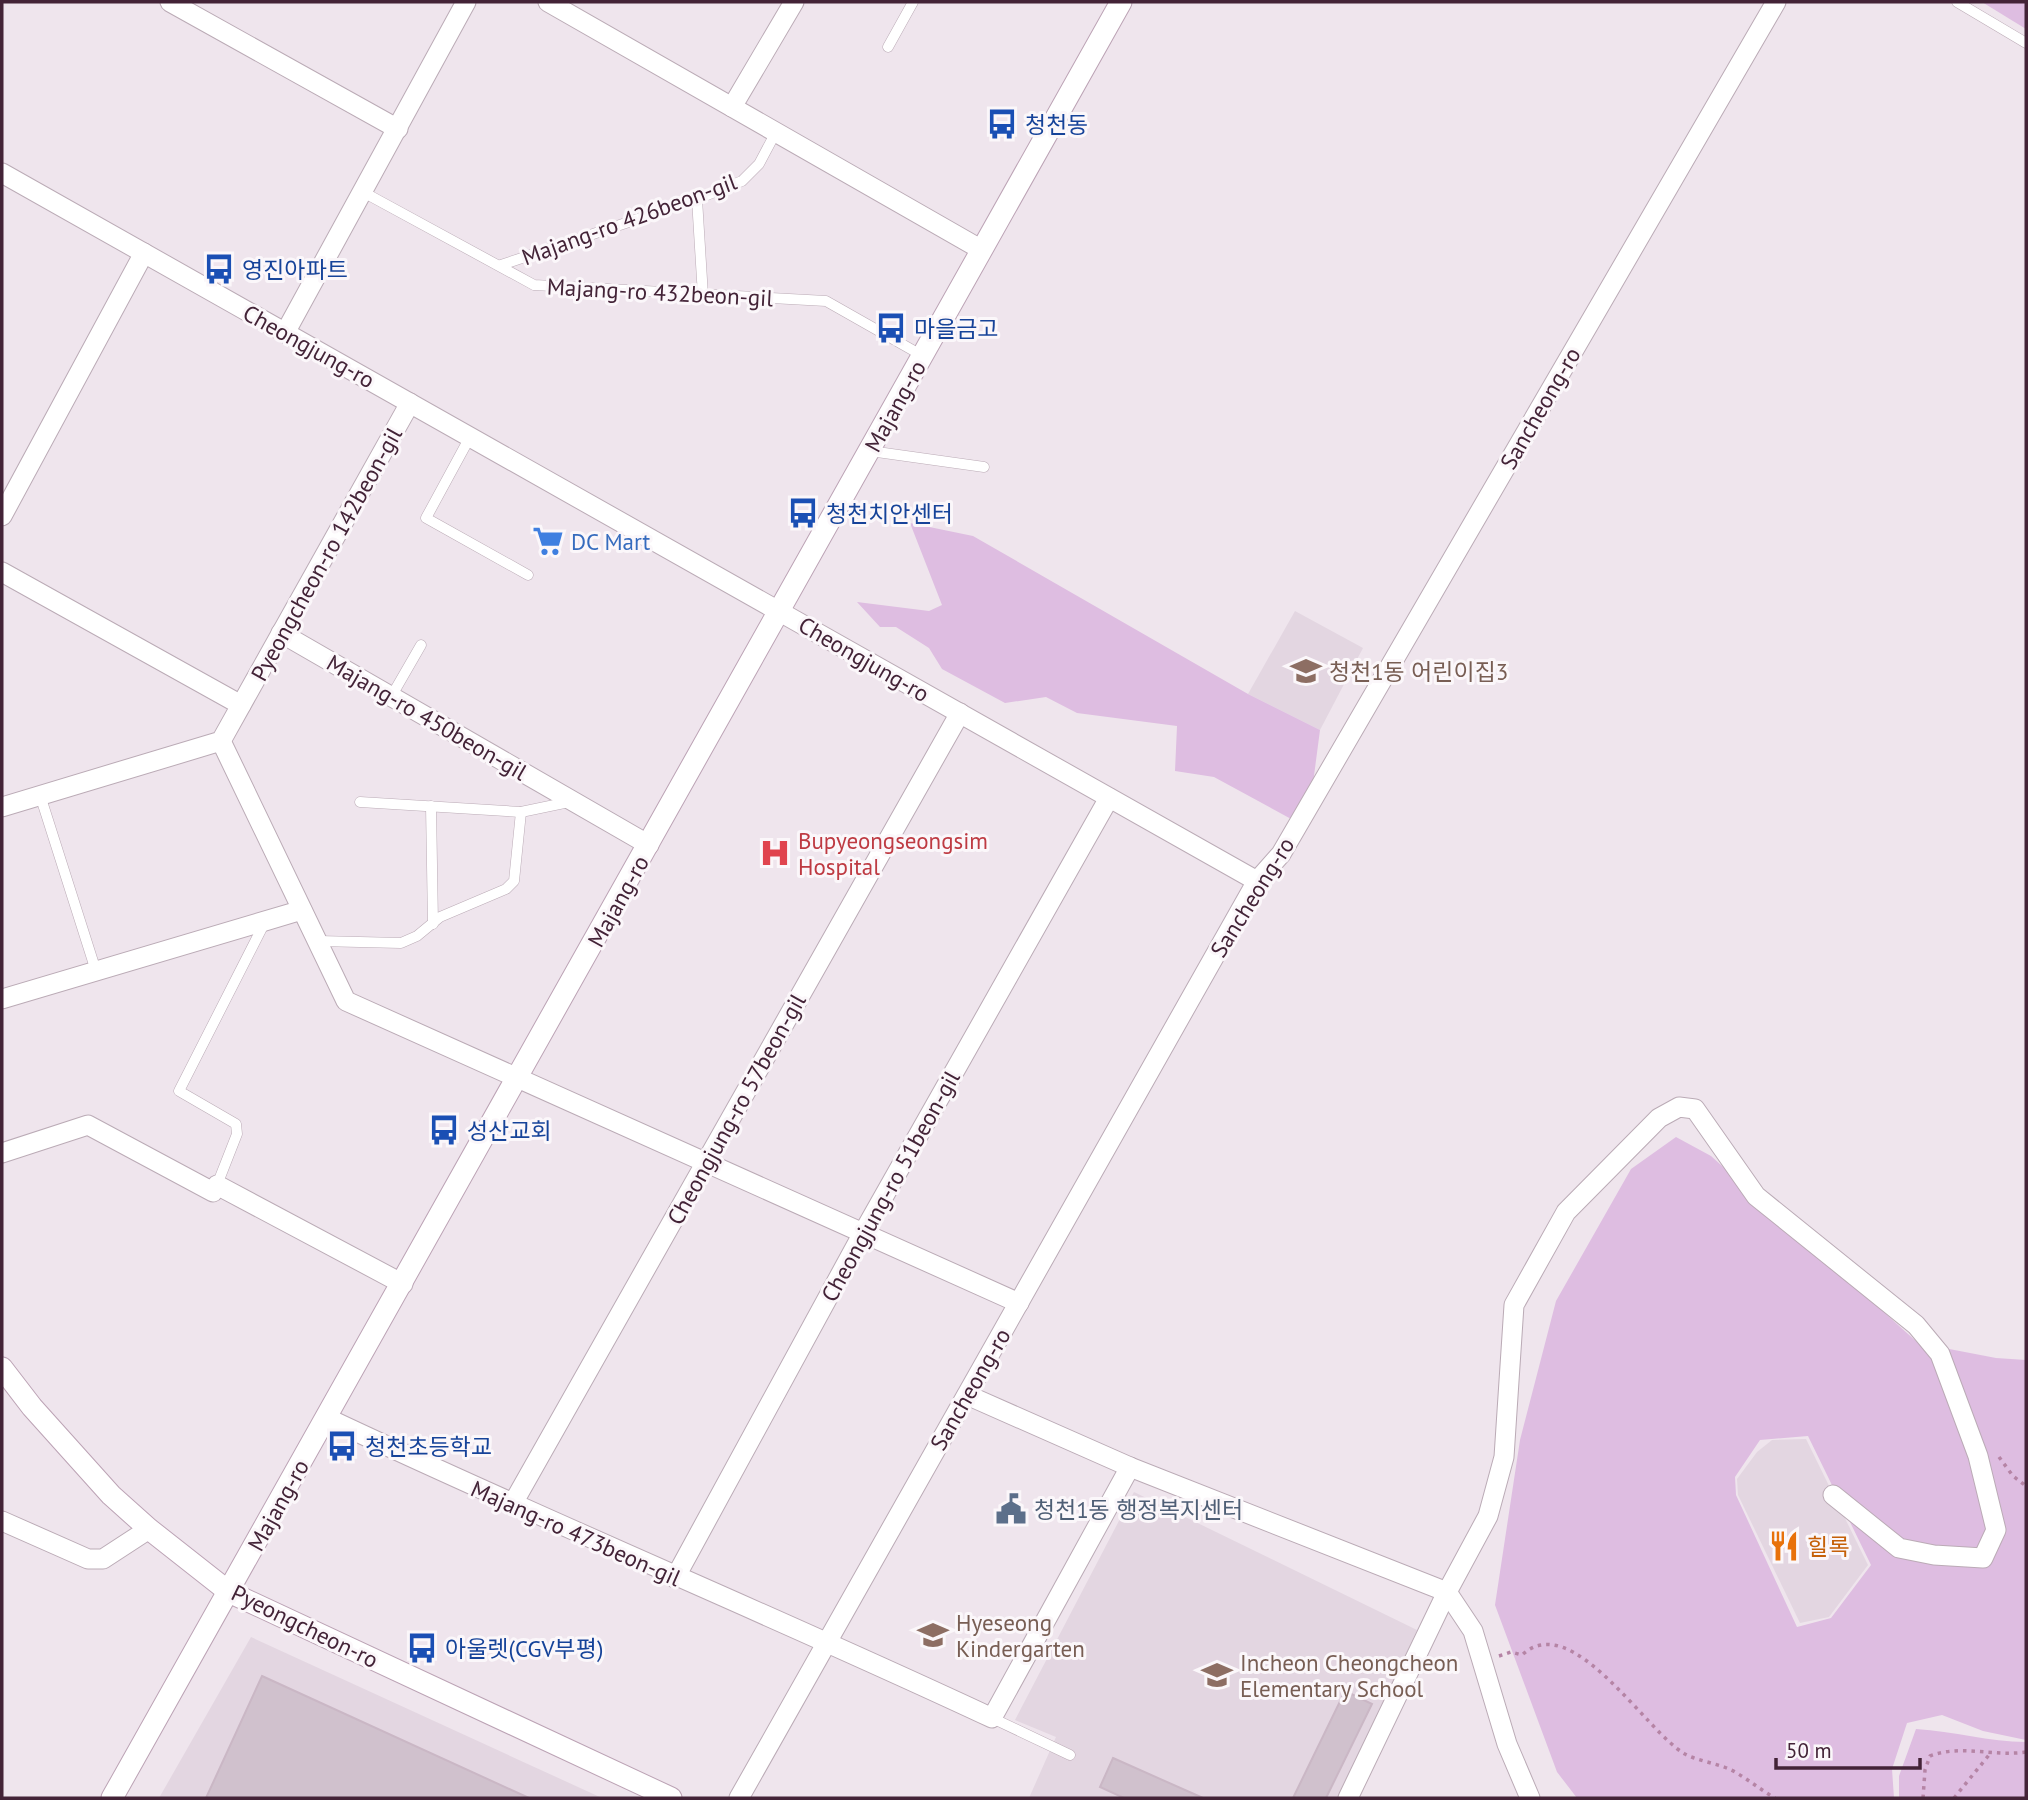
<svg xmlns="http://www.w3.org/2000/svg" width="2028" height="1800" viewBox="0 0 2028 1800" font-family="'PT Sans','Noto Sans KR',sans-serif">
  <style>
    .built { fill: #e3d6e1 }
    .green { fill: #debde1; fill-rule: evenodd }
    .building { fill: #d0c1cd; stroke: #cab7c5; stroke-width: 2 }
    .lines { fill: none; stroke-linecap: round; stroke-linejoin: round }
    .lane-casing { stroke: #bbabb6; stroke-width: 11 }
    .street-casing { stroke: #bbabb6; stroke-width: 21 }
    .secondary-casing { stroke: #bca3b5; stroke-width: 23 }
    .path { stroke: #b584a5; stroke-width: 3.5; stroke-dasharray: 3.5 5; stroke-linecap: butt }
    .lane { stroke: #fff; stroke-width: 10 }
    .street { stroke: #fff; stroke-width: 19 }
    .secondary { stroke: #fff; stroke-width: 21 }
    .labels { text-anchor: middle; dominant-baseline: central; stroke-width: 6; stroke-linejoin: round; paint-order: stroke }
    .transit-label { font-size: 23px; fill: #164399; stroke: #fbf7fa; text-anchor: start }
    .street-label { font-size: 23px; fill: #432337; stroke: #fbf7fa }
    .shop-label { font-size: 23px; fill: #366cbe; stroke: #fbf7fa; text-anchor: start }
    .education-label { font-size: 23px; fill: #785e54; stroke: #fbf7fa; text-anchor: start }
    .health-label { font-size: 23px; fill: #be3a42; stroke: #fbf7fa; text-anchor: start }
    .service-label { font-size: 23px; fill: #4e5e75; stroke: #fbf7fa; text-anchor: start }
    .food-label { font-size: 23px; fill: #c56008; stroke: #fbf7fa; text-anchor: start }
  </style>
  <rect width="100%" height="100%" fill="#efe5ed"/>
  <g class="built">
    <polygon points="1295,611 1363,648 1320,730 1248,694"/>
    <polygon points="1806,1439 1868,1565 1829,1617 1800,1623 1738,1495 1737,1479 1757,1452 1772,1440"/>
    <polygon points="1134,1492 1417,1630 1340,1798 1029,1798 1056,1737 1015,1720"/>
    <polygon points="251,1637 602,1798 159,1798"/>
  </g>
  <g class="green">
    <polygon points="1982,2 2026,2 2026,29"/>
    <polygon points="910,523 973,536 1248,694 1320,730 1312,791 1293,820 1214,777 1175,771 1177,726 1077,713 1046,697 1005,703 942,669 929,648 896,627 880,627 857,602 929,611 942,605"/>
    <path d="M1676,1137L1711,1156L1918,1343L1996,1358L2026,1360V1740L1983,1731L1942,1715L1907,1723L1892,1769L1894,1798H1577L1557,1772L1495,1605L1520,1440L1556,1301L1631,1169ZM1808,1436L1871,1565L1831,1618L1797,1627L1736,1495L1735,1477L1760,1440Z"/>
    <path d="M1916,1729C1954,1731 1989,1742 2026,1742V1798H1899V1776Z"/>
  </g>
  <g class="building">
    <polygon points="262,1676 529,1798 206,1798"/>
    <polygon points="1345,1691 1372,1704 1326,1798 1293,1798"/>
    <polygon points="1113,1758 1203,1798 1124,1798 1100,1787"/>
  </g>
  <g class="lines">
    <g class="lane-casing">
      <g id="lane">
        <polyline points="1957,2 2026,43"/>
        <polyline points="888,47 913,2"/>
        <polyline points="363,192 534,285 826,301 923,356"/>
        <polyline points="697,199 703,296"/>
        <polyline points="501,265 697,199 742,181 759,164 776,132"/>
        <polyline points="470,437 426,518 528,575"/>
        <polyline points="870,451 984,467"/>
        <polyline points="391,697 421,645"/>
        <polyline points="40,795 96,971"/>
        <polyline points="360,802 521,812 569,802"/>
        <polyline points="431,806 433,924"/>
        <polyline points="318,941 401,943 417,936 440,917 506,889 514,881 521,812"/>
        <polyline points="217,1185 237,1134 236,1124 179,1091 265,922"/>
        <polyline points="992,1718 1070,1755"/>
      </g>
    </g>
    <g class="street-casing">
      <g id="street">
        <polyline points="170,2 398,129"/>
        <polyline points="548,2 982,250"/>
        <polyline points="732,107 794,2"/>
        <polyline points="2,173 1257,881"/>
        <polyline points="285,333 466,2"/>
        <polyline points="2,516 144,253"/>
        <polyline points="2,572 241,705"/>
        <polyline points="281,633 649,845"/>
        <polyline points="221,741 346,1001 1019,1303"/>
        <polyline points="2,807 221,741 410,403"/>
        <polyline points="2,999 302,910"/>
        <polyline points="2,1153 88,1125 213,1192 217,1185 403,1284"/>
        <polyline points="967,1395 1130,1467 1447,1592"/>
        <path d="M327,1418C547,1522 772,1615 992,1718L1130,1467"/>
        <polyline points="512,1505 960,713"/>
        <polyline points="2,1521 88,1559 103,1559 149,1529"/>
        <polyline points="675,1578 863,1233 1109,798"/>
        <polyline points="1447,1592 1473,1631 1507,1744 1530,1798"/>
        <polyline points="739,1798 1257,881 1281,854 1776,2"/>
        <polyline points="1348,1798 1447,1592 1488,1516 1504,1457 1514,1305 1566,1212 1659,1118 1679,1107 1695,1109 1756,1196 1916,1325 1940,1354 1978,1456 1996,1530 1983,1558 1934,1555 1899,1548 1833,1495"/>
      </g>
    </g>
    <g class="secondary-casing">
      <g id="secondary">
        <polyline points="2,1368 32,1407 111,1495 149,1529 229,1592 671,1798"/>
        <polyline points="112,1798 1121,2"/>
      </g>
    </g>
    <g class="path">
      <polyline points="1999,1457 2013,1476 2026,1486"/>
      <path d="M1499,1656L1511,1652L1522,1655C1572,1608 1646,1732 1685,1754C1700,1762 1719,1763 1735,1772C1749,1780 1761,1790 1775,1798"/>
      <path d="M1923,1798L1925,1770L1930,1756C1961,1744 1994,1757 2026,1752"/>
      <polyline points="1954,1798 1989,1755"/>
    </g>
    <use href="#lane" class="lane"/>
    <use href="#street" class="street"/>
    <use href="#secondary" class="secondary"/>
  </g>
  <defs>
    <g id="bus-bare" transform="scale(2.415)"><path d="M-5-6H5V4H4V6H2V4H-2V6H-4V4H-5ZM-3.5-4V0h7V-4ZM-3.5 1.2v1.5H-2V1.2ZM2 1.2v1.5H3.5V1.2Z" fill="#1a4fb4" stroke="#fbf7fa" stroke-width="2.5" paint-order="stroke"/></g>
    <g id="supermarket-bare" transform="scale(2.415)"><path d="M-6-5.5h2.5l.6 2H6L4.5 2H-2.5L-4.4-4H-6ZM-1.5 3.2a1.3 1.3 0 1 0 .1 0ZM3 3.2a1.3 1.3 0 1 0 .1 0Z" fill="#3f7fe0" stroke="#fbf7fa" stroke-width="2.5" paint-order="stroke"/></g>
    <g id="school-bare" transform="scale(2.415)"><path d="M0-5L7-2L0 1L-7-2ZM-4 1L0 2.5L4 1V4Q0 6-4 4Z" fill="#8d6e63" stroke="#fbf7fa" stroke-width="2.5" paint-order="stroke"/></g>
    <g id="hospital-bare" transform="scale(2.415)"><path d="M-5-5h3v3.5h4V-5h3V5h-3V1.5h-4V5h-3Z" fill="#e0444e" stroke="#fbf7fa" stroke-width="2.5" paint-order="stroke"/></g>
    <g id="civic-bare" transform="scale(2.415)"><path d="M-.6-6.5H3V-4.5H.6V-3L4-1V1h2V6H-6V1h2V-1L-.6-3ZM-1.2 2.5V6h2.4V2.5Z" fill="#5c6f8a" stroke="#fbf7fa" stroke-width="2.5" paint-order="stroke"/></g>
    <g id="restaurant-bare" transform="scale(2.415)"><path d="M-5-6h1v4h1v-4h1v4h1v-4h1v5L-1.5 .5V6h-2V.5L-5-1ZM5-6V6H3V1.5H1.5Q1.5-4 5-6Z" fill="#e8710a" stroke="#fbf7fa" stroke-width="2.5" paint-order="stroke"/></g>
  </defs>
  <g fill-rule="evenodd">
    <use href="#bus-bare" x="1002" y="124"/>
    <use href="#bus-bare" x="219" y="269"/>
    <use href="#bus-bare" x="891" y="328"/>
    <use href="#bus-bare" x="803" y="513"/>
    <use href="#supermarket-bare" x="548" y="541"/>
    <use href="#school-bare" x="1306" y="671"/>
    <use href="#hospital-bare" x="775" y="853"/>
    <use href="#bus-bare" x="444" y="1130"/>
    <use href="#bus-bare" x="342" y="1446"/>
    <use href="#civic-bare" x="1011" y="1509"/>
    <use href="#restaurant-bare" x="1784" y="1546"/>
    <use href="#school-bare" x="933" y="1635"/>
    <use href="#bus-bare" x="422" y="1648"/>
    <use href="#school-bare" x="1217" y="1675"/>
  </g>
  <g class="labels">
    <g class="transit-label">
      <text x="1025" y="124">청천동</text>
      <text x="242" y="269">영진아파트</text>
      <text x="914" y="328">마을금고</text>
      <text x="826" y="513">청천치안센터</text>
      <text x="467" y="1130">성산교회</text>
      <text x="365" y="1446">청천초등학교</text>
      <text x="445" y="1648">아울렛(CGV부평)</text>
    </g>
    <g class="street-label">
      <text transform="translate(629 219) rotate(-20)">Majang-ro 426beon-gil</text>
      <text transform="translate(660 292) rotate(3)">Majang-ro 432beon-gil</text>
      <text transform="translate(309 346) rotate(29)">Cheongjung-ro</text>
      <text transform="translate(895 406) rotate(-61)">Majang-ro</text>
      <text transform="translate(1540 408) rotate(-60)">Sancheong-ro</text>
      <text transform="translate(326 554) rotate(-61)">Pyeongcheon-ro 142beon-gil</text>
      <text transform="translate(864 659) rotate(30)">Cheongjung-ro</text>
      <text transform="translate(427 717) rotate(30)">Majang-ro 450beon-gil</text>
      <text transform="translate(1252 897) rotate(-58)">Sancheong-ro</text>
      <text transform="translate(618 901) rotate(-61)">Majang-ro</text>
      <text transform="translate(736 1109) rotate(-61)">Cheongjung-ro 57beon-gil</text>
      <text transform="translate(890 1186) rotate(-61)">Cheongjung-ro 51beon-gil</text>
      <text transform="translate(970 1389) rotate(-60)">Sancheong-ro</text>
      <text transform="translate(278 1505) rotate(-61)">Majang-ro</text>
      <text transform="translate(576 1533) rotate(24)">Majang-ro 473beon-gil</text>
      <text transform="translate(305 1626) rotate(26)">Pyeongcheon-ro</text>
    </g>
    <g class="shop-label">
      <text x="571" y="541">DC Mart</text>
    </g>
    <g class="education-label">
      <text x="1329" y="671">청천1동 어린이집3</text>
      <text x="956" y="1622">Hyeseong<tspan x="956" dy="26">Kindergarten</tspan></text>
      <text x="1240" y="1662">Incheon Cheongcheon<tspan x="1240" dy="26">Elementary School</tspan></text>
    </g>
    <g class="health-label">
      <text x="798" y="840">Bupyeongseongsim<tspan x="798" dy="26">Hospital</tspan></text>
    </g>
    <g class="service-label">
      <text x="1034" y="1509">청천1동 행정복지센터</text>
    </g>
    <g class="food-label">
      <text x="1807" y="1546">힐록</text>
    </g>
  </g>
  <rect width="2028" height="1800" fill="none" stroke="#432337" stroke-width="7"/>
  <path d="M1776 1758v10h144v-10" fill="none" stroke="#432337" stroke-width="3.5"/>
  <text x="1786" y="1758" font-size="21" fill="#432337" stroke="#fbf7fa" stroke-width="5" paint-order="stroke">50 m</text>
</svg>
